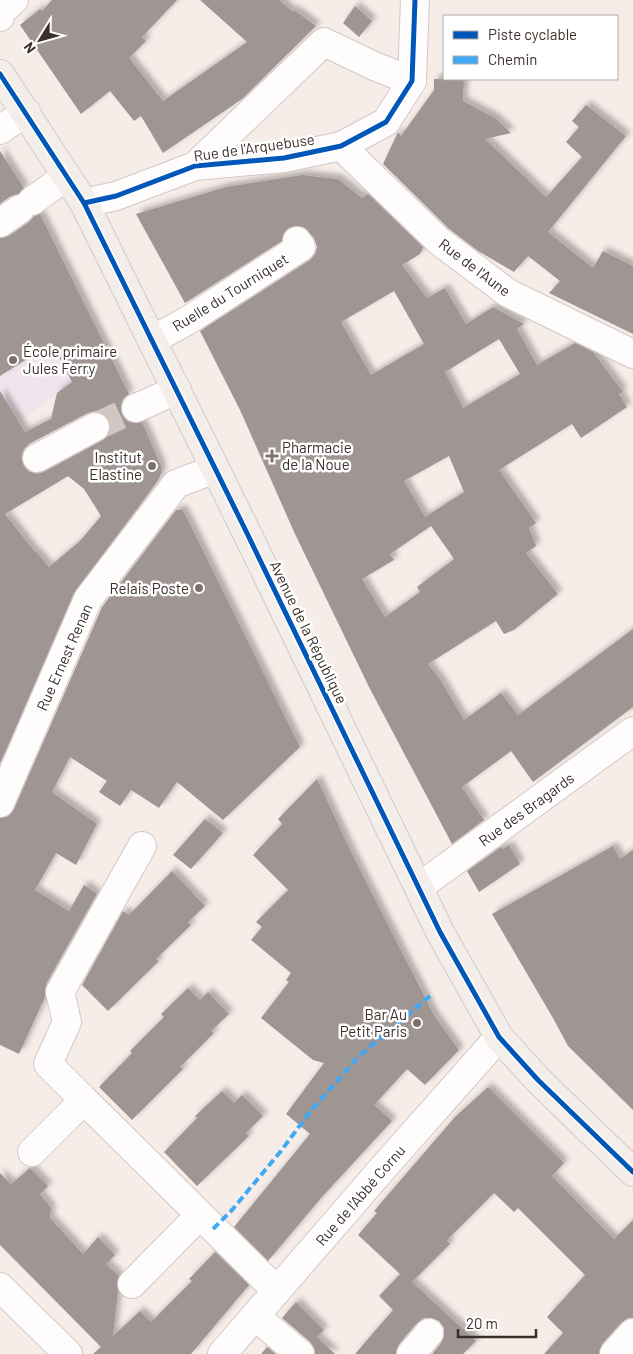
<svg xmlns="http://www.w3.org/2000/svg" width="633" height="1354" viewBox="0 0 633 1354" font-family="Barlow,sans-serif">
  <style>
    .education { fill: #f2e4ec }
    .building { fill: #9f9592; fill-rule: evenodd; filter: url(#shadow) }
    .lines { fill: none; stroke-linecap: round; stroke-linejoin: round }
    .minor-tunnel { stroke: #d0c6c2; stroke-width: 28; stroke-dasharray: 28 14; stroke-linecap: butt }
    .minor-casing { stroke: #d3c9c4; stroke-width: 30 }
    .major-casing { stroke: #d1cac8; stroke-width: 30 }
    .minor { stroke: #fefcfc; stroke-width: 28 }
    .major { stroke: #f4eeeb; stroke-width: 28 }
    .quiet { stroke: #3fa9f5; stroke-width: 4; stroke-dasharray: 8 4; stroke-linecap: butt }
    .cycleway-casing { stroke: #fff; stroke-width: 8 }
    .cycleway { stroke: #0057b8; stroke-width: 5 }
    .poi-dot { fill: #7c716c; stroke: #fff; stroke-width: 2 }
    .labels { text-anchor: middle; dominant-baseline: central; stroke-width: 5; stroke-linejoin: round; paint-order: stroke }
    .street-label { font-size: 15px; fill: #3a2f2a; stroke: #fff }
    .poi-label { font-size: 15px; fill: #3a2f2a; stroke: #fff; text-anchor: end }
  </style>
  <defs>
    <filter id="shadow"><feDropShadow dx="4.5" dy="-4.5" stdDeviation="2.5" flood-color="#0004"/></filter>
  </defs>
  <rect width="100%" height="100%" fill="#f6ece8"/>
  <polygon class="education" points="85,303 108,350 66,371 72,382 19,422 0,433 0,355 35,332"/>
  <g class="building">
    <polygon points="52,0 177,0 142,37 146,41 129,58 163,101 247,42 200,0 279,0 293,12 294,10 316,26 242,99 163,153 141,116 134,121 110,91 81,114 20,25 40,9 42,11"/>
    <polygon points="355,6 372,21 359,37 343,23"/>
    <polygon points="434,79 464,79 463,101 495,118 511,133 485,139 546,197 582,157 566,142 579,127 572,121 586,105 626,136 548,232 593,268 603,251 633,266 633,334 549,293 560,281 528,256 514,272 478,251 449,229 383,164 398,132 401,136 434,90"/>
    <polygon points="0,151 24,188 19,194 11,196 0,204"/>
    <path d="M302,175L338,179L362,198L368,194L423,247L420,254L402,265L427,298L445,288L466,324L493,307L524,324L517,329L537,365L575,343L593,352L623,392L619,394L627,407L581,438L572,424L499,470L536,523L529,528L536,546L526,553L558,594L514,630L504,634L496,621L428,664L441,681L464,720L501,693L518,715L633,629V707L533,782L511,751L462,787L484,820L452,844L369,687L295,534L240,410L200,331L310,260L315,254L317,247L314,238L303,227L296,226L289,228L283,234L282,241L185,303L136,214L226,187ZM394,291L424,344L371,375L341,322ZM499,339L520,374L463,408L445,372ZM449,456L464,492L425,517L404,481ZM431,526L454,559L417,587L420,592L385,617L362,579L394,560L390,554Z"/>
    <path d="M40,214L129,394L123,399L121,406L122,415L127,421L134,423L142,422L161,466V473L159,479L140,505L74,593L0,764V391L25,432L51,419L57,393L72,382L52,343L0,376V238L9,236L29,222L34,216ZM96,411L104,414L109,420L111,428L108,436L103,440L44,472L36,474L28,471L24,466L21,457L24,449L29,444L88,413ZM68,476L84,489L101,516L80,541L49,567L36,552H35L5,514Z"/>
    <polygon points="176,510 183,510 300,747 223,820 177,782 159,808 131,790 120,806 99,792 107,781 70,757 52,792 97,824 76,865 56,853 35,890 69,911 84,885 97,894 46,984 45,997 19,1054 0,1045 0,818 9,816 14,809 102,607"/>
    <polygon points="317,779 355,860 435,1017 459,1050 425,1085 407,1069 374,1105 392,1121 321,1198 268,1261 234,1227 310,1134 286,1114 324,1063 313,1060 261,1018 289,982 286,980 291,973 251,940 262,927 256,922 288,890 253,855 282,824 278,819"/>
    <polygon points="205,819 223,833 191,869 173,855"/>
    <polygon points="509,845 520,864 479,892 467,871 501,847 503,849"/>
    <polygon points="613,846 620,859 633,850 633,1110 568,1046 553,1018 492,914"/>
    <polygon points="172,871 205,906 188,922 191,925 156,959 159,961 108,1011 82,985 123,911 129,915"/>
    <polygon points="188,988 200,1000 208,992 229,1014 211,1031 214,1033 180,1067 183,1069 132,1120 99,1087 132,1053 130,1051 164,1017 161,1014"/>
    <polygon points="488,1087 564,1163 552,1176 614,1239 633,1220 633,1318 628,1318 621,1323 602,1344 599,1354 544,1354 563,1333 547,1317 585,1275 518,1208 514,1212 494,1193 447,1240 450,1244 412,1282 476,1341 463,1354 432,1354 441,1343 444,1336 444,1328 439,1321 431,1318 424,1318 417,1323 399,1344 396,1354 355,1354 393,1310 379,1296 400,1274 358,1235 377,1213 374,1211 455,1117"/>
    <polygon points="222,1091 234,1103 242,1095 263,1116 246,1133 249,1136 197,1186 164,1152 197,1118 195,1116"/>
    <polygon points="30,1168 48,1186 40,1194 51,1208 50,1218 83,1254 98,1237 115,1255 106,1264 119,1276 117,1281 118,1290 113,1336 140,1311 151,1322 192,1281 189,1279 215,1252 249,1285 191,1354 93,1354 101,1347 0,1245 0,1173 11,1184"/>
    <polygon points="296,1302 324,1330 317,1337 335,1354 315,1354 314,1348 310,1342 282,1318"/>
    <polygon points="267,1347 276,1354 261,1354"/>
  </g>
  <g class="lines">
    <polyline class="minor-tunnel" points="95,427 136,408"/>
    <g class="minor-casing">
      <g id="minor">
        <polyline points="0,17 1,12 14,0"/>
        <polyline points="0,130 26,112"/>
        <polyline points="341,146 439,241 508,293 633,354"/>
        <polyline points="195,166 324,42 374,66 412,81"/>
        <polyline points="32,201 67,176"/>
        <polyline points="84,203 116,196 195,166 284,158 341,146 386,122 412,81 415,0"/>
        <polyline points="0,223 20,209"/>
        <polyline points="152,340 187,321 301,247 297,241"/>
        <polyline points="136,408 177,390"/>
        <polyline points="37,458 95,427"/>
        <polyline points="0,803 88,599 176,484 215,469"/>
        <polyline points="419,887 633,731"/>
        <polyline points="84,1100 48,1064 67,1022 60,992 142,846"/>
        <polyline points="32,1152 84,1100 277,1291"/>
        <polyline points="132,1284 200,1215"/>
        <polyline points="0,1287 68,1354"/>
        <polyline points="255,1316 300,1354"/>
        <polyline points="222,1354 390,1160 499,1037"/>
        <polyline points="411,1354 429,1333"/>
        <polyline points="614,1354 633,1333"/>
      </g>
    </g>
    <g class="major-casing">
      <polyline id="major" points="0,74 84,203 243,525 440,932 499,1037 538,1080 633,1172"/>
    </g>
    <use href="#minor" class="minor"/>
    <use href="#major" class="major"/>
    <polyline class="quiet" points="213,1229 232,1210 281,1151 309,1113 359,1056 430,996"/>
    <g class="cycleway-casing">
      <g id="cycleway">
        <polyline points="0,74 84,203 243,525 440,932 499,1037 538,1080 633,1172"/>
        <polyline points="84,203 116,196 195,166 284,158 341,146 386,122 412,81 415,0"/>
      </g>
    </g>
    <use href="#cycleway" class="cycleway"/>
  </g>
  <g class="poi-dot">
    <circle cx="13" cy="360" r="5"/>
    <path d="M269.5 448.5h5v5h5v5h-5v5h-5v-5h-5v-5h5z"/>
    <circle cx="152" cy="466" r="5"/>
    <circle cx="199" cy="588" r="5"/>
    <circle cx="417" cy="1023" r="5"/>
  </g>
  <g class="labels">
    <g class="street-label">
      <text transform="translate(254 147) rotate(-8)">Rue de l'Arquebuse</text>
      <text transform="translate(475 267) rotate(37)">Rue de l'Aune</text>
      <text transform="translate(230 292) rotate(-32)">Ruelle du Tourniquet</text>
      <text transform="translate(309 632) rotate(64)">Avenue de la République</text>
      <text transform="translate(64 657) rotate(-66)">Rue Ernest Renan</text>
      <text transform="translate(526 809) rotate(-36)">Rue des Bragards</text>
      <text transform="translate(360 1195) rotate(-49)">Rue de l'Abbé Cornu</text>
    </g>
    <g class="poi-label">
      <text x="23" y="351" text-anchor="start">École primaire<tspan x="23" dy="17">Jules Ferry</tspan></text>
      <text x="282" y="447" text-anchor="start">Pharmacie<tspan x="282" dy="17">de la Noue</tspan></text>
      <text x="142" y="457">Institut<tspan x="142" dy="17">Elastine</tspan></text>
      <text x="189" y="588">Relais Poste</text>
      <text x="407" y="1014">Bar Au<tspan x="407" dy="17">Petit Paris</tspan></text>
    </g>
  </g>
  <rect x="443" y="15" width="175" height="65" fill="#ffffff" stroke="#b0acaa"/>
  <rect x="453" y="31" width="25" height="8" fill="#0057b8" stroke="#b0acaa"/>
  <text x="488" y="40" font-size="15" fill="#3a2f2a">Piste cyclable</text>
  <rect x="453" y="56" width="25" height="8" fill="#3fa9f5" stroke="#b0acaa"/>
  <text x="488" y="65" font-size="15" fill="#3a2f2a">Chemin</text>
  <g transform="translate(40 40) rotate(233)" stroke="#ffffff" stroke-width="4" paint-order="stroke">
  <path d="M0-4L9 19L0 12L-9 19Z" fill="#3a2f2a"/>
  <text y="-8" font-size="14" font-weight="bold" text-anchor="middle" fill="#3a2f2a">N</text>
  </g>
  <path d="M458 1329v8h78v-8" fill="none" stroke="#3a2f2a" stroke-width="2.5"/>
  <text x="466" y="1329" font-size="15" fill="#3a2f2a" stroke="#ffffff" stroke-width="4" paint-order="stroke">20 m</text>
</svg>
